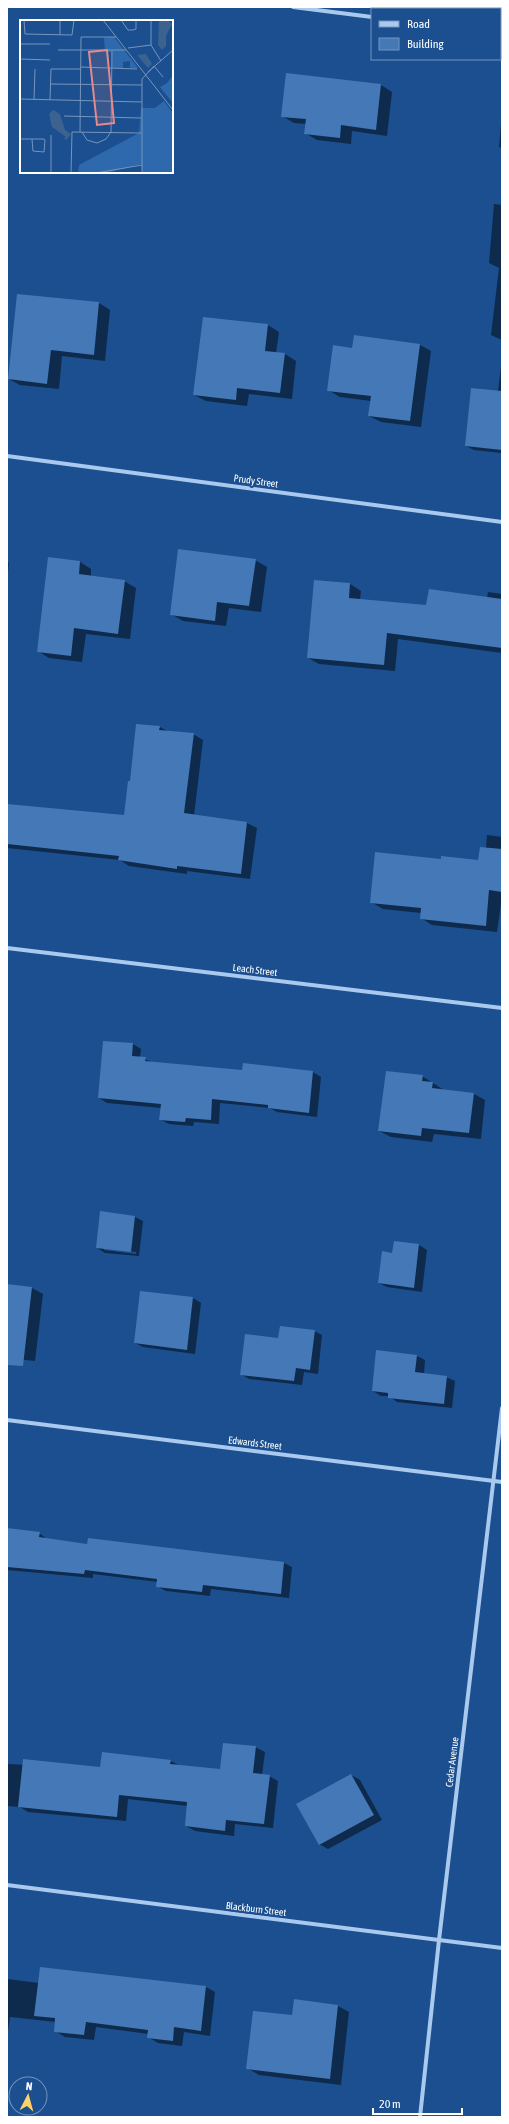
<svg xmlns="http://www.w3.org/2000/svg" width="509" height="2124" viewBox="0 0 509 2124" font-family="'Asap Condensed',sans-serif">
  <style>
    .green { fill: #2e69ad }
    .shadow { fill: #0007; fill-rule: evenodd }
    .building { fill: #4478b7 }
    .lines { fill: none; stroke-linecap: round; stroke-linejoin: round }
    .minor { stroke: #a9c9ee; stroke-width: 4 }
    .labels { text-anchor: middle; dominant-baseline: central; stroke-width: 4; stroke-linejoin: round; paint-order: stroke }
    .street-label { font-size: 10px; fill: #fff; stroke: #1b4f8f }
    .inset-road { fill: none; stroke: #7695bc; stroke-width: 1 }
    .view { fill: #e88989; fill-opacity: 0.15; stroke: #e88989; stroke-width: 2 }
    .inset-edge { fill: none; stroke: #fff; stroke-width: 2 }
  </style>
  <rect width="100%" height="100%" fill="#1b4f8f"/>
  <polygon class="green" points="463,7 502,7 502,55 500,55 500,9 462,9"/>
  <g class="shadow">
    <polygon points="287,74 381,85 392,92 387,136 352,131 351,144 317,140 305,133 307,124 294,123 282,116"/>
    <polygon points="502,112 502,148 499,147"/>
    <polygon points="494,204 502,205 502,340 491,335 499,268 489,263"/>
    <polygon points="99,303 110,310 105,361 62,356 59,389 20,385 9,379"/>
    <polygon points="268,325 279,332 276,353 285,354 296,361 292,399 249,394 247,406 206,401 194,395"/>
    <polygon points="420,345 431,351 421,427 381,422 369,416 371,401 340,397 328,390 353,349"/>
    <polygon points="502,359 502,453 474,450 466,446 498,391"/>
    <polygon points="49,558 80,562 91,569 91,577 124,581 136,588 130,639 86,634 82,662 49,658 38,651"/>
    <polygon points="255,560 267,567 261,612 229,608 226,626 183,621 171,614"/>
    <polygon points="7,562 9,563 7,580"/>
    <polygon points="350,584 361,591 360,600 427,606 487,598 488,592 502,594 502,653 398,639 395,671 319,664 308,658"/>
    <polygon points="160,727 169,732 193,734 203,740 194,816 247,823 257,828 250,879 187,871 187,874 129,866 120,860 7,848 7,805 125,817 131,782"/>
    <polygon points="487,835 502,837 502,897 497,932 432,925 421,918 421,913 383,909 371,902 442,860 479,861 486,848"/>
    <polygon points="133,1044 141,1049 140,1057 154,1063 243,1071 244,1064 313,1072 321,1077 317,1117 277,1112 270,1108 220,1103 219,1124 194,1122 193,1126 169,1124 161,1120 161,1108 107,1103 99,1098"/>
    <polygon points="422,1076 444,1090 474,1094 485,1100 481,1139 434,1134 432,1142 391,1137 379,1131"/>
    <path d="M135,1217L143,1221L139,1256L105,1253L97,1248ZM104,1248L136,1252V1254L104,1250Z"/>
    <polygon points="395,1242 419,1245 427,1250 422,1292 387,1287 379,1283 393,1254"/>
    <polygon points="7,1285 32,1288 43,1294 35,1361 7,1358"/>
    <polygon points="141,1292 193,1298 201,1303 195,1354 143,1347 135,1343"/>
    <polygon points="314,1331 322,1335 318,1374 304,1372 302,1385 249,1379 241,1374 279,1339"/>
    <polygon points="417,1356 425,1360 424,1374 446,1377 455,1381 452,1408 397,1402 389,1396 381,1396 373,1391"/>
    <polygon points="7,1529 39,1533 47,1539 87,1545 89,1539 284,1563 292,1567 289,1598 211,1589 210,1596 166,1591 157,1586 158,1582 93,1574 93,1578 7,1570"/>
    <polygon points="255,1747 265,1752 262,1775 269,1776 278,1781 273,1828 235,1824 234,1836 195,1831 186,1826 188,1806 128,1799 126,1821 28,1812 20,1807 7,1806 7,1764 101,1768 171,1761 180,1766 221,1771"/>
    <polygon points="351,1775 360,1780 382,1820 328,1849 319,1844"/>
    <polygon points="7,1979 39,1983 206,1987 215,1992 210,2036 184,2032 182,2046 158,2043 148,2037 149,2034 96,2027 94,2040 65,2037 55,2031 56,2022 10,2017 7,2038"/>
    <polygon points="338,2006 349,2012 341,2085 259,2075 247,2068 293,2016"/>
  </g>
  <g class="building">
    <polygon points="286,73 381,84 376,130 341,125 340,138 304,134 306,119 281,117"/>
    <polygon points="17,294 99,302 94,355 51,350 47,384 8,379"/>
    <polygon points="203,317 268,324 265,351 285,353 280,393 237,388 236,400 193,395"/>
    <polygon points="354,335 420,344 410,421 368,416 371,396 327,391 333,345 352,348"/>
    <polygon points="471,388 502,391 502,450 465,446"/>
    <polygon points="178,549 256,559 249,606 217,602 215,621 170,615"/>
    <polygon points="48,557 80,561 79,574 125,580 118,634 74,628 71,656 37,652"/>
    <polygon points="314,580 350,583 349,598 426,605 429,589 502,599 502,648 387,633 384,665 307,658"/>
    <polygon points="136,724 160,726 159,730 194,733 184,813 247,822 241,874 177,866 177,869 118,860 119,856 7,844 7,804 124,815 128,781 130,781"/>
    <polygon points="480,847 502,849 502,892 489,890 486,926 420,919 421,908 370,903 375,852 441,859 441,856 478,860"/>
    <polygon points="103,1041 133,1043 132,1056 146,1057 145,1061 242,1070 243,1063 313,1071 309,1113 268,1108 268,1105 212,1099 211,1120 186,1118 185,1122 159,1120 161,1104 98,1098"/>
    <polygon points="386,1071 423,1075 422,1081 433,1082 432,1088 474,1093 469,1133 422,1128 421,1136 378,1131"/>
    <polygon points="100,1211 135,1216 131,1252 96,1248"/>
    <polygon points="394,1241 419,1244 414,1288 378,1283 382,1251 392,1253"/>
    <polygon points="7,1284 32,1287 23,1366 7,1365"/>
    <polygon points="140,1291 193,1297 187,1350 134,1343"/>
    <polygon points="280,1326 315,1330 310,1370 296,1368 294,1381 240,1375 245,1334 278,1338"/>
    <polygon points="376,1350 417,1355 415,1372 447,1376 444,1404 388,1398 388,1393 372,1391"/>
    <polygon points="7,1528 40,1532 39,1537 87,1544 88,1538 284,1562 281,1594 203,1585 202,1592 156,1587 157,1579 85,1570 84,1574 7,1567"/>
    <polygon points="223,1743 256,1746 253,1773 270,1775 264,1824 226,1820 225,1831 185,1826 187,1802 119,1795 117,1817 18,1807 23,1759 100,1767 102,1752 171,1760 170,1764 220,1769"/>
    <polygon points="351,1774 374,1815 319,1845 296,1804"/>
    <polygon points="40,1967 206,1986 201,2031 174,2027 173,2041 147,2038 148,2030 86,2022 84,2035 54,2032 55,2018 34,2016"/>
    <polygon points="294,1999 338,2005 330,2079 246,2069 253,2011 292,2015"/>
  </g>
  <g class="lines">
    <g class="minor">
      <polyline points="293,7 372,17"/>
      <polyline points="500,33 502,34"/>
      <polyline points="7,456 502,522"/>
      <polyline points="7,948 502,1008"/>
      <polyline points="7,1420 502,1482"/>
      <polyline points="7,1885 502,1948"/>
      <polyline points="420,2117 439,1940 502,1408"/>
    </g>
  </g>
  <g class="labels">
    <g class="street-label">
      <text transform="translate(256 481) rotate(8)">Prudy Street</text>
      <text transform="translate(255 970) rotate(7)">Leach Street</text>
      <text transform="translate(255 1443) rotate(7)">Edwards Street</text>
      <text transform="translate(452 1762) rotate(-83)">Cedar Avenue</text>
      <text transform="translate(256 1909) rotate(7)">Blackburn Street</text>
    </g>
  </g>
  <g transform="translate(20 20)">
    <rect width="153" height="153" fill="#1b4f8f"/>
    <path d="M94,17L118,48H110V41L103,42V48H92L91,32H85L84,18ZM153,55V79L152,82L140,67L147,63ZM144,81L153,93V153H122L121,144L86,153H58L59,145L119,113L121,88H135Z" fill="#2e69ad"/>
    <path d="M139,0H148L152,4L146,16V26L142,30L138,25ZM126,34L132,44L128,48L117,35ZM33,90L40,94L45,110L51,114L46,120L44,118L46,117L32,107L29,94Z" fill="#3c6290"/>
    <path class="inset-road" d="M4,0L5,14L52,15L54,0M83,0L153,90M101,0L108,10H113L116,9V0M131,0V25L141,41M40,15V0M0,24H30M108,28L131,25M38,30H106M0,39L30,40M134,46L143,57M61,47L117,49M128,52L153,30M30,64L122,65M0,79L122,82M14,80L15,49M30,80L31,49H61M44,96L121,98M60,112L61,17H96M62,112L67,120L77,123L86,119L91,112L92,31M0,119H24L25,120L24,132L13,131L12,119M31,153V115M51,153L52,112L121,113M76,153L122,145M122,153V59L134,46"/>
    <path class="view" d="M87,30L94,103L77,105L69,32Z"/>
    <rect width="153" height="153" class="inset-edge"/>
  </g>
  <rect width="509" height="2124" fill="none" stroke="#ffffff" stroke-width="16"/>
  <rect x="371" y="8" width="130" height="52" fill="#1b4f8f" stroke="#7695bc"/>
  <rect x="379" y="21" width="20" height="6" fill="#a9c9ee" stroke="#7695bc"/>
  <text x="407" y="28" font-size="12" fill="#ffffff">Road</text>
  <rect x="379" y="38" width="20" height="12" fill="#4478b7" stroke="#7695bc"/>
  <text x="407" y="48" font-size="12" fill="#ffffff">Building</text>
  <g transform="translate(28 2096) rotate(6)"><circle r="19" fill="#1b4f8f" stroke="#7695bc"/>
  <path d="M0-3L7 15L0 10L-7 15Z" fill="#ffd166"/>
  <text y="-6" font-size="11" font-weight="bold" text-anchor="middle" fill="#ffffff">N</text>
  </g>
  <path d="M373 2108v6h89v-6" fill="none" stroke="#ffffff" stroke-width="2"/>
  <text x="379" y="2108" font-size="12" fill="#ffffff" stroke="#1b4f8f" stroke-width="3" paint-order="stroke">20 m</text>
</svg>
